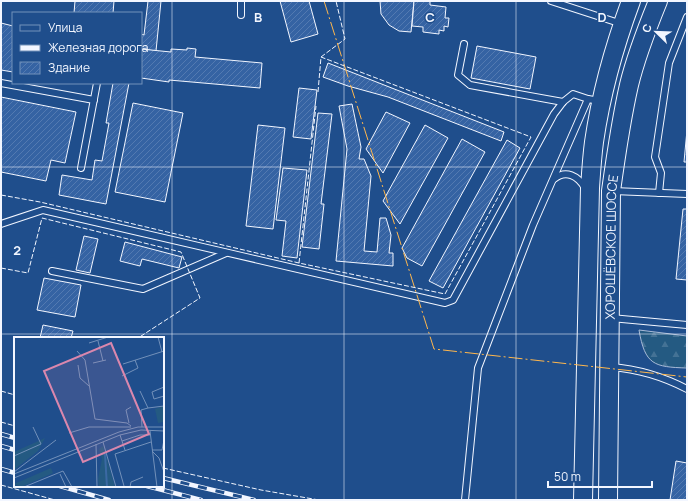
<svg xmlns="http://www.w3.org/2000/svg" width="688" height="501" viewBox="0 0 688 501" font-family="Manrope,sans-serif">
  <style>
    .forest { fill: url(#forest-firs); stroke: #a8bbd7 }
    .building { fill: url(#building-hatch); stroke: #f2f6ff }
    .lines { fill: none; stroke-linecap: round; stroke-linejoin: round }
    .service-casing { stroke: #f2f6ff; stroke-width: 8 }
    .secondary-casing { stroke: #f2f6ff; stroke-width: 20 }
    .service { stroke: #1f4e8c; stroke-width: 6 }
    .secondary { stroke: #1f4e8c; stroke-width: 18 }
    .rail-casing { stroke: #f2f6ff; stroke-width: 4.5 }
    .rail { stroke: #1f4e8c; stroke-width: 3; stroke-dasharray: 9; stroke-linecap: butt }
    .fence { stroke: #f2f6ff; stroke-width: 1; stroke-dasharray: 5 2; stroke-linecap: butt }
    .power { stroke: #ffb74d; stroke-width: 1; stroke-dasharray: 14 3 2 3; stroke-linecap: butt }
    .grid { fill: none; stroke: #f2f6ff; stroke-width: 1; stroke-opacity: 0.55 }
    .labels { text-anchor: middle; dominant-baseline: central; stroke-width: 3; stroke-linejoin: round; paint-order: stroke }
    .street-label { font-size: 13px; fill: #f2f6ff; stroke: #1f4e8c }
    .inset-river { fill: none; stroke: #3b69a3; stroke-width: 2 }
    .inset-road { fill: none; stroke: #7391ba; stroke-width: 1 }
    .view { fill: #da87ad; fill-opacity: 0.15; stroke: #da87ad; stroke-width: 2 }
    .inset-edge { fill: none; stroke: #f2f6ff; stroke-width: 2 }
    .grid-label { font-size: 13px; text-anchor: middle; font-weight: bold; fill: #f2f6ff; stroke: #1f4e8c; stroke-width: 3; stroke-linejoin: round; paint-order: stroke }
  </style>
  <defs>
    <pattern id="forest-firs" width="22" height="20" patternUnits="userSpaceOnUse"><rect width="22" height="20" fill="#245a82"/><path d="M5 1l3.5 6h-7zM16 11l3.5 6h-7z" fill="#447295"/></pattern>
    <pattern id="building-hatch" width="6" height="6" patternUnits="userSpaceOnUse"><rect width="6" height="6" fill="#3563a3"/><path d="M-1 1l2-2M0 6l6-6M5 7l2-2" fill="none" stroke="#537ab1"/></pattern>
  </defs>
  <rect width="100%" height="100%" fill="#1f4e8c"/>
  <path class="forest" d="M639,330L687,336V368C654,367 645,365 639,330Z"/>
  <g class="building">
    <polygon points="75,1 114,1 113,13 74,13"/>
    <polygon points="148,1 161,1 156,51 141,49 141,34 144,35"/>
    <polygon points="280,1 309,1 318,34 291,42"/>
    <polygon points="380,1 414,1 411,32 399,31 389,25 381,14"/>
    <polygon points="414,1 430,1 430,5 446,7 445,18 449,18 448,27 444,26 444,31 439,30 439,34 423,32 423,27 412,26"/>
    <polygon points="1,23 13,26 13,72 1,70"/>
    <polygon points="477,46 536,57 530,89 471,78"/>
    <polygon points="187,48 196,49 195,57 262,63 260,88 169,80 169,82 141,78 141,49 171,52 171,49 187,50"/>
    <polygon points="328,63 504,132 501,141 388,97 348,86 323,77"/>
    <polygon points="113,83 129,83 106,204 59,195 62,175 92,180 95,160 102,161 109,123 106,123"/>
    <polygon points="299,88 317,90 311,139 293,137"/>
    <polygon points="1,97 76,112 65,163 51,160 46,181 1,172"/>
    <polygon points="133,103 183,113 165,202 115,192"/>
    <polygon points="352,104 361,147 359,159 364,159 371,176 364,251 377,252 380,218 386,218 391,235 389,253 393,253 393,266 336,261 347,149 339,106"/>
    <polygon points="386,112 410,123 383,173 366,149"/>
    <polygon points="318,113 332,114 321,204 324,204 319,249 302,247"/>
    <polygon points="258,125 285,128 273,229 246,226"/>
    <polygon points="425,125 448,138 400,224 383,201"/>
    <polygon points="687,130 687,162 684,162"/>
    <polygon points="462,139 485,152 422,266 407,258 402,248"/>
    <polygon points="507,140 520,148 443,288 429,281"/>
    <polygon points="283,168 307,170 297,258 282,256 286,221 276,220"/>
    <polygon points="683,209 687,209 687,280 676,279"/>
    <polygon points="84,236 98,239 90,273 76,270"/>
    <polygon points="125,242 182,257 179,268 142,259 140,266 120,261"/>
    <polygon points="44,278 81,285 75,317 37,310"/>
    <polygon points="43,325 73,331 71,338 40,338"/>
    <polygon points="676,461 687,463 687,500 670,500"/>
  </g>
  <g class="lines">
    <g class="service-casing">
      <g id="service">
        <polyline points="241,1 241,15"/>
        <polyline points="551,1 622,24"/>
        <polyline points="464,44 458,75 470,85 563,102"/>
        <polyline points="1,83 94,100"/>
        <polyline points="81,168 97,83"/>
        <path d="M554,179C566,169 578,176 585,188"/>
        <polyline points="613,191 687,194"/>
        <polyline points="659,193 661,173 655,157 669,63 687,17"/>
        <polyline points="1,224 43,210 445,303 453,300 554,114 563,102 573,94 588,99"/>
        <polyline points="52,271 143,289 226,253"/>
        <polyline points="611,318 687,325"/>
        <path d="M611,367C637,369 664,377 687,389"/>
        <polyline points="465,500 478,368 533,225 588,99 600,101"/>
      </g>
    </g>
    <g class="secondary-casing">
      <g id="secondary">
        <path d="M583,500L590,188C591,173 592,157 594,142C601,94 614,47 631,1"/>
        <path id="s1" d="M608,500L611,191C616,155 621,120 629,85C636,56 647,28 658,1"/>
      </g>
    </g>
    <use href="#service" class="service"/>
    <use href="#secondary" class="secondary"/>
    <g class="rail-casing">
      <g id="rail">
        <polyline points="1,434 15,438"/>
        <polyline points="1,446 15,450"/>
        <polyline points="1,469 15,473"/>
        <polyline points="163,478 254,500"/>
        <polyline points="60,486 109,500"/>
        <polyline points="147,486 201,500"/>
      </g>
    </g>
    <use href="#rail" class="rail"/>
    <g class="fence">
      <polyline points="318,92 321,57 345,39 336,1"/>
      <polyline points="1,195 40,202 299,263 445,294 531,137 321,57"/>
      <polyline points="299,263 316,106"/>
      <polyline points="1,268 28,273 42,218 181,252 200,298 138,338"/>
      <polyline points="1,391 15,395"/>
      <polyline points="1,422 15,426"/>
      <polyline points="163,468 261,490 319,500"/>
      <polyline points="1,485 55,500"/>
    </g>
    <polyline class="power" points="324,1 434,349 687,377"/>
  </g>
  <path class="grid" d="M172,1V500M344,1V500M516,1V500M1,167H687M1,334H687"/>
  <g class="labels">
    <g class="street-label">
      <text stroke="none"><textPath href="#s1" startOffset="253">ХОРОШЁВСКОЕ ШОССЕ</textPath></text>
    </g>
  </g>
  <g transform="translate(14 337)">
    <rect width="150" height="150" fill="#1f4e8c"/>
    <path d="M149,69V85L144,86L141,72Z" fill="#245a82"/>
    <path d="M31,101L24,114L0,133V115ZM89,109L101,150H85L84,142L88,122L85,112ZM37,131L39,136L37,137L7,150L0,147Z" fill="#245a82"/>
    <path class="inset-river" d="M91,117L93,150"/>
    <path class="inset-road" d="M144,0L148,15M84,4L89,24M75,6L94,0M63,14L71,23L81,82L113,86L117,89M79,26L92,23M109,27L150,14M64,28L66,41L75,49M108,39L124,31L121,23M150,50L138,55L140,62L150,59M126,54L134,71L127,73L128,90M134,71L150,69M115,86L112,73L117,70M136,94L143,150M55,96L75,90H117M106,98L111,113M108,104L126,98H136M89,105L102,150M82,107L83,150M138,113H148L150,103M138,114L145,121L150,135M0,119L27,107L19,90M0,135L42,103M0,137L105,95L124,90H150M46,137L52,150M0,141L106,98L127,93L150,94M110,149L101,117L137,105M10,150L49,134L58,150M116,150L117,145L129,140"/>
    <path class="view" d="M97,6L135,97L69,125L30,34Z"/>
    <rect width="150" height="150" class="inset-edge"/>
  </g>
  <g class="grid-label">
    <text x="258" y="22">B</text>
    <text x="430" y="22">C</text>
    <text x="602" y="22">D</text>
    <text x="17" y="255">2</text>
  </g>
  <rect width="688" height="501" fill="none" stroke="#f2f6ff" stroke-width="4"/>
  <rect x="12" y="12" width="130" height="72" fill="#1f4e8c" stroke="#7391ba"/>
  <rect x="20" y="25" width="20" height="6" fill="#1f4e8c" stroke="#7391ba"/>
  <text x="48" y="32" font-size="12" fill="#f2f6ff">Улица</text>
  <rect x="20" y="45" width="20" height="6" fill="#f2f6ff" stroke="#7391ba"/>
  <text x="48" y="52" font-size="12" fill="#f2f6ff">Железная дорога</text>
  <rect x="20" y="62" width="20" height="12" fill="url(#building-hatch)" stroke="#7391ba"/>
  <text x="48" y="72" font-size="12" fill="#f2f6ff">Здание</text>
  <g transform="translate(656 32) rotate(293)" stroke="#1f4e8c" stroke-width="3" paint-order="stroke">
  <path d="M0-3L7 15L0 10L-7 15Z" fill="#f2f6ff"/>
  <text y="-6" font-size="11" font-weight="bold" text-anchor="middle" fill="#f2f6ff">С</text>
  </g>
  <path d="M548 481v6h104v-6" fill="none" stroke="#f2f6ff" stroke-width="2"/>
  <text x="554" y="481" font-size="12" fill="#f2f6ff" stroke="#1f4e8c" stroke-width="3" paint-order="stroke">50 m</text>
</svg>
